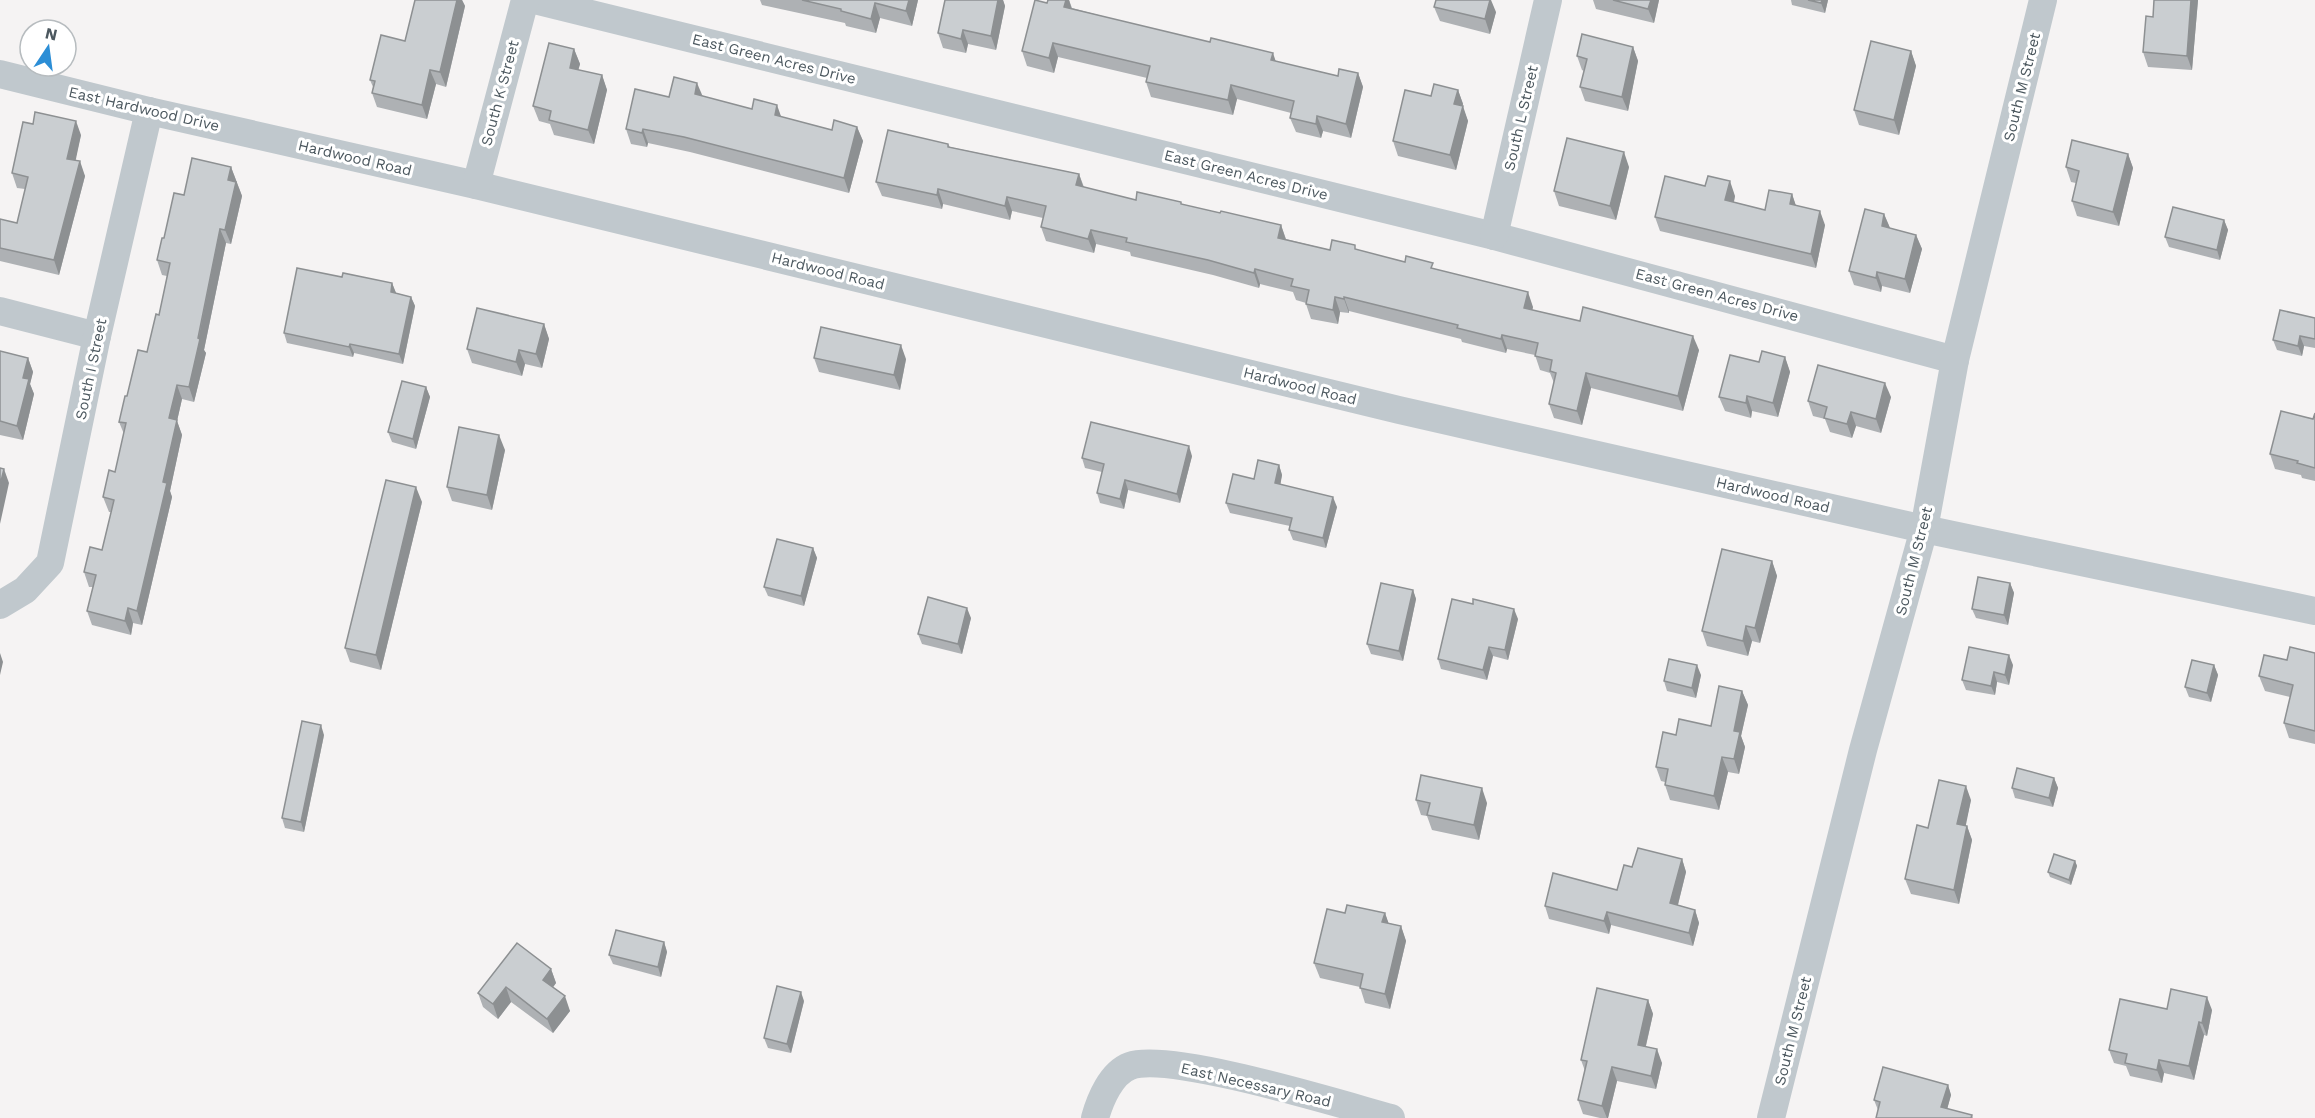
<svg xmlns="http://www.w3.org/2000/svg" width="2315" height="1118" viewBox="0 0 2315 1118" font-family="'Work Sans',sans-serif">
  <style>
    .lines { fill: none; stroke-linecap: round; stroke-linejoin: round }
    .minor { stroke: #c0c8cd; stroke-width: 28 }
    .wall { fill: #aeb1b4 }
    .shaded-wall { fill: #8d9092 }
    .building { fill: #caced1; stroke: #8d9092; stroke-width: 1.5 }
    .labels { text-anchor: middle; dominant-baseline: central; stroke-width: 6; stroke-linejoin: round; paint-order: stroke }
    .street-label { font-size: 15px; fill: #4c585f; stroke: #fff }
  </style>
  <rect width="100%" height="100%" fill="#f5f3f3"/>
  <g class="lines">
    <g class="minor">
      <polyline points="534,0 1494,236 1955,360"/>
      <polyline points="0,74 149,111 476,185 1399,410 1924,529 2315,611"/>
      <polyline points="476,185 525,0"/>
      <polyline points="1494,236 1548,0"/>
      <polyline points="0,311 97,336"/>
      <polyline points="0,605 25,590 50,563 97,336 149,111"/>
      <path d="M1095,1118C1100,1100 1111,1073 1130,1066C1169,1051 1343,1105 1391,1118"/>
      <polyline points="1771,1118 1863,750 1924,529 1955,360 2043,0"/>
    </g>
  </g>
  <g class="wall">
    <polygon points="415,0 462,0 465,6 446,87 436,84 427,119 377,107 372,93 373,87 370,80 405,41"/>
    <polygon points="760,0 918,0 912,26 880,18 876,33 846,26 845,23 762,5"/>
    <polygon points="945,0 1003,0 1005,6 996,50 968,44 966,53 943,48 938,33"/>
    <polygon points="1048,0 1069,0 1072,8 1276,62 1338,76 1358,73 1363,87 1351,138 1323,131 1321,138 1296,132 1290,118 1291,113 1237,99 1233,115 1151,97 1146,82 1147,78 1058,57 1054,73 1027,66 1022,51 1047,3"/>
    <polygon points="1593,0 1659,0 1654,23 1596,9"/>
    <polygon points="1791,0 1828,0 1825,13 1792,5"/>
    <polygon points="2154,0 2198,0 2192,70 2148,67 2143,52 2153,17"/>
    <polygon points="1434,7 1496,12 1490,34 1440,21"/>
    <polygon points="1633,47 1638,61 1628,111 1585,101 1580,87 1584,71 1582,70 1577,56"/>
    <polygon points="574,49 580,64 578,70 602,75 607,90 594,144 554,135 550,124 539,121 533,106"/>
    <polygon points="1911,51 1916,66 1899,135 1859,125 1854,110"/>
    <polygon points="1458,90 1463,104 1462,106 1468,121 1456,170 1398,156 1393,141 1431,96"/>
    <polygon points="702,96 832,130 857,127 863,141 849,193 690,152 648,143 647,147 631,144 626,129 669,97"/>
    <polygon points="81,135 75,160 85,176 59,275 0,261 0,219 17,223 25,189 17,188 12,173"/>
    <polygon points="948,144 950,147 1079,174 1084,187 1136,200 1182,205 1281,225 1286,239 1330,250 1357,250 1435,269 1533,307 1532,310 1699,350 1683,411 1591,388 1582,425 1554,418 1549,404 1554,383 1550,373 1540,370 1535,355 1507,349 1506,353 1462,342 1461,339 1349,311 1349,313 1340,312 1338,324 1311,319 1306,304 1306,303 1296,300 1293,292 1260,284 1259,288 1213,275 1131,256 1130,252 1096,244 1094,253 1046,241 1041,227 1043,218 1012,211 1010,220 943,204 942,209 882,196 876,182"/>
    <polygon points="2128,154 2133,168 2119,226 2077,216 2072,201 2076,183 2071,182 2066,167"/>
    <polygon points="231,167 242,196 231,244 226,243 204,350 206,353 194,402 182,399 177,421 182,435 170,491 172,497 142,625 133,623 131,635 92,625 87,611 93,587 89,587 84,572 102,550 111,512 109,512 103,497 115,472 124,434 119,422 127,396 147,352 159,315 167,276 162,275 157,260 164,238 184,195"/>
    <polygon points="1629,167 1616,220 1559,206 1554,191"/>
    <polygon points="1792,194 1796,206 1825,225 1816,268 1660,231 1655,217 1735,196 1734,202 1765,210"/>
    <polygon points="1884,214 1890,228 1916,235 1922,249 1910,293 1882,286 1881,292 1854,285 1849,271"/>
    <polygon points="2224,220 2228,230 2220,260 2169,247 2165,237"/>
    <polygon points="342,277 392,283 396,293 411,297 415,306 403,364 354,353 353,357 287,343 284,333"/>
    <polygon points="2315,318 2315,348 2304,346 2302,356 2277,350 2273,340"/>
    <polygon points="544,324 549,339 542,368 525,364 522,376 472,363 467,349"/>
    <polygon points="0,351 28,358 33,372 30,384 34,394 23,440 0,435"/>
    <polygon points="1785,357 1790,372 1778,417 1752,411 1751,418 1725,411 1719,397 1759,362"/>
    <polygon points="814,358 906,359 900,390 819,372"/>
    <polygon points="426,387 430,397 416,449 392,442 388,432"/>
    <polygon points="1891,397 1881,433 1856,426 1852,438 1830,432 1825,419 1813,416 1808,401"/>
    <polygon points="2315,413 2315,481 2302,478 2301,475 2275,469 2270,454 2313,419"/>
    <polygon points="505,450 492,510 452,501 447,487"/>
    <polygon points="1192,456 1180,503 1128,490 1124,509 1100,503 1097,493 1102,472 1085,468 1082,458"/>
    <polygon points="1279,465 1282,475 1280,484 1337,507 1326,548 1293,540 1289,530 1290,526 1230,513 1226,503 1254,479"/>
    <polygon points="422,502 381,670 350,662 345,648"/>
    <polygon points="813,548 817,558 804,606 768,596 764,587"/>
    <polygon points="1772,561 1777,576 1760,643 1752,641 1748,656 1707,646 1702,631"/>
    <polygon points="2010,583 2014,593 2008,625 1976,618 1972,609"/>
    <polygon points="1413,590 1416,599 1403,661 1371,654 1367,644"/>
    <polygon points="971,618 962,654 922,644 918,634"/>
    <polygon points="1518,619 1508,660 1493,656 1487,680 1441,669 1438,659"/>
    <polygon points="2315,653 2315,744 2289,738 2284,723 2290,697 2265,691 2259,676 2287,660"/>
    <polygon points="2013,665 2009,685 1997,682 1995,695 1966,690 1962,680"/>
    <polygon points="2214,665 2218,675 2211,702 2189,697 2185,687"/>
    <polygon points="1701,675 1696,698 1667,691 1664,681"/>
    <polygon points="1742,691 1748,705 1741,736 1745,747 1739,774 1728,772 1719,810 1670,800 1665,785 1665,782 1661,781 1656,767 1676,735 1711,726"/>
    <polygon points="324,735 304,832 285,828 282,818"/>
    <polygon points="2054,778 2058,788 2053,807 2015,798 2012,788"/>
    <polygon points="1416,800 1487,803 1479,840 1432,830 1427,816 1421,815"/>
    <polygon points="1971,800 1965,826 1967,826 1972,840 1959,904 1911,894 1905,879 1928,828"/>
    <polygon points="1682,859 1686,872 1678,905 1695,910 1699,923 1693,946 1611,925 1609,934 1549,919 1545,906 1617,890 1632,867"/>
    <polygon points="2075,861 2077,866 2071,885 2050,877 2048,872"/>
    <polygon points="1345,913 1385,913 1388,923 1401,926 1406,941 1390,1009 1365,1003 1360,987 1320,978 1314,963"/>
    <polygon points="664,942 667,952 661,977 613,964 609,955"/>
    <polygon points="551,969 556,983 553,987 570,1011 553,1033 511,1002 498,1019 483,1007 478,993"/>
    <polygon points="1648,1000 1653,1014 1646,1046 1662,1063 1656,1089 1617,1081 1608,1118 1600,1118 1583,1114 1578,1100 1585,1071 1581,1060"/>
    <polygon points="804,1001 791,1053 768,1048 764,1038"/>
    <polygon points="2167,1009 2212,1010 2207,1036 2204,1035 2194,1080 2164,1073 2162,1083 2130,1076 2126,1066 2114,1063 2109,1050"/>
    <polygon points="1948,1085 1951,1095 1947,1109 1972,1115 1973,1118 1876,1118 1878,1110 1874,1100"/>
  </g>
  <g class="shaded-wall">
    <polygon points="457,0 462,0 465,6 446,87 440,72"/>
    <polygon points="909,0 918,0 912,26 906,11"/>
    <polygon points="998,0 1003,0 1005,6 996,50 991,36"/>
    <polygon points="1066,0 1069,0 1072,10 1064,7"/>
    <polygon points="1485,0 1491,0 1496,12 1490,34 1485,19"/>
    <polygon points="1651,0 1659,0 1654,23 1648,9"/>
    <polygon points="1822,0 1828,0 1825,13 1821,3"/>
    <polygon points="2191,0 2198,0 2192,70 2187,56"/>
    <polygon points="875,3 880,18 876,33 871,19"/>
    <polygon points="963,30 968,44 966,53 961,39"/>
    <polygon points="1053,43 1058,57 1054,73 1049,58"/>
    <polygon points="1633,47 1638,61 1628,111 1622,97"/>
    <polygon points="574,49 580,64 575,82 570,68"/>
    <polygon points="1911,51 1916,66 1899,135 1894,120"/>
    <polygon points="1273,53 1278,68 1271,60"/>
    <polygon points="430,70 436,84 427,119 422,105"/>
    <polygon points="1358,73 1363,87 1351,138 1346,124"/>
    <polygon points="602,75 607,90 594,144 588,130"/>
    <polygon points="697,83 703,97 695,94"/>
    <polygon points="1231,85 1237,99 1233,115 1228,100"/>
    <polygon points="1458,90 1463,104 1459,118 1454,104"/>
    <polygon points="777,105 782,119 775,115"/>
    <polygon points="1463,106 1468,121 1456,170 1450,155"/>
    <polygon points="1317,116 1323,131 1321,138 1316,124"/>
    <polygon points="76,121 81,135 73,173 67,159"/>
    <polygon points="857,127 863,141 849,193 844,178"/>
    <polygon points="643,129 648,143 647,147 642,133"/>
    <polygon points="1624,152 1629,167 1616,220 1610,206"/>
    <polygon points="2128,154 2133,168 2119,226 2113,212"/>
    <polygon points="80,161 85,176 59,275 54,260"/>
    <polygon points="231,167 242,196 231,244 225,230 228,180"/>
    <polygon points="1079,174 1084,189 1076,185"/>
    <polygon points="1730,181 1735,196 1731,214 1725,200"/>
    <polygon points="938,189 943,204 942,209 937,195"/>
    <polygon points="1792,194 1797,209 1790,204"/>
    <polygon points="1007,197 1012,211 1010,220 1005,206"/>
    <polygon points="1820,211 1825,225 1816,268 1811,254"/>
    <polygon points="1884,214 1890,228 1882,226"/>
    <polygon points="2224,220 2228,230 2220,260 2217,250"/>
    <polygon points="1281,225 1286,240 1278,238"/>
    <polygon points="220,229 226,243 204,350 206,353 194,402 189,387"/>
    <polygon points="1091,230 1096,244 1094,253 1088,239"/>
    <polygon points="1916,235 1922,249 1910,293 1905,279"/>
    <polygon points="1255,269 1260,284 1259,288 1254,273"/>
    <polygon points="1877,272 1882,286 1881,292 1876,278"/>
    <polygon points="392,283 396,293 394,302 391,292"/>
    <polygon points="1528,292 1533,307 1529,323 1524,308"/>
    <polygon points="411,297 415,306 403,364 399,354"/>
    <polygon points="1335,297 1340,312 1338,324 1333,310"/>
    <polygon points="1344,297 1349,311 1349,313 1344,299"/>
    <polygon points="544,324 549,339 542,368 536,354"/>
    <polygon points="1502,335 1507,349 1506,353 1501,339"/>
    <polygon points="1693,336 1699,350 1683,411 1678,396"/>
    <polygon points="2300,336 2304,346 2302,356 2298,346"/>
    <polygon points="350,344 354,353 353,357 349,347"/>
    <polygon points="901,345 906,359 900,390 894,375"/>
    <polygon points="519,350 525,364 522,376 516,362"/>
    <polygon points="1785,357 1790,372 1778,417 1773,403"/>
    <polygon points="28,358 33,372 30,384 34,394 23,440 17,426 23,378"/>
    <polygon points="1586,373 1591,388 1582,425 1577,411"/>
    <polygon points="1885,383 1891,397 1881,433 1876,419"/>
    <polygon points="177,385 182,399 177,421 182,435 170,491 172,497 142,625 137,611 163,482 169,418"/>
    <polygon points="426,387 430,397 416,449 413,439"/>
    <polygon points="1747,396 1752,411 1751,418 1746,403"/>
    <polygon points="1851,412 1856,426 1852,438 1847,424"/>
    <polygon points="499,435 505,450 492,510 487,495"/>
    <polygon points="1189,446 1192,456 1180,503 1177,494"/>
    <polygon points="1279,465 1282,475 1279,493 1275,483"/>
    <polygon points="4,469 9,483 0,524 0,485"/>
    <polygon points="1125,480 1128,490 1124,509 1120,499"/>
    <polygon points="416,487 422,502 381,670 376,655"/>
    <polygon points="1333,497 1337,507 1326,548 1323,538"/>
    <polygon points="813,548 817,558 804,606 801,596"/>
    <polygon points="1772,561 1777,576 1760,643 1755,628"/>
    <polygon points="2010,583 2014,593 2008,625 2004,615"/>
    <polygon points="1413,590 1416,599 1403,661 1399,651"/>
    <polygon points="128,608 133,623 131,635 125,621"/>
    <polygon points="967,608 971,618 962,654 958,644"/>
    <polygon points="1514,609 1518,619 1508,660 1505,650"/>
    <polygon points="1746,626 1752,641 1748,656 1743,641"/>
    <polygon points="1489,647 1493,656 1487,680 1483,670"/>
    <polygon points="0,653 3,662 0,675"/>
    <polygon points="2009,655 2013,665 2009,685 2005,675"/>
    <polygon points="1697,665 1701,675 1696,698 1692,688"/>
    <polygon points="2214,665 2218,675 2211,702 2207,693"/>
    <polygon points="1994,672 1997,682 1995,695 1991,686"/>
    <polygon points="1742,691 1748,705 1741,736 1745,747 1739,774 1734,759 1734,731"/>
    <polygon points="321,725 324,735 304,832 301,822"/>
    <polygon points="1722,757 1728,772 1719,810 1714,796"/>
    <polygon points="2054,778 2058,788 2053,807 2049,798"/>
    <polygon points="1966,786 1971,800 1963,839 1957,824"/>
    <polygon points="1482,788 1487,803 1479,840 1474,825"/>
    <polygon points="1967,826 1972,840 1959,904 1954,890"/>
    <polygon points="1682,859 1686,872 1675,916 1670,903"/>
    <polygon points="2075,861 2077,866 2071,885 2069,880"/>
    <polygon points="1695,910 1699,923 1693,946 1689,933"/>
    <polygon points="1607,912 1611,925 1609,934 1604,921"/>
    <polygon points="1385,913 1390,927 1382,922"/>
    <polygon points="1401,926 1406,941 1390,1009 1385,994"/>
    <polygon points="664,942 667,952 661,977 658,967"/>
    <polygon points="551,969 556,983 548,994 543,980"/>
    <polygon points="506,987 511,1002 498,1019 493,1004"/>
    <polygon points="801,992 804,1001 791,1053 787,1044"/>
    <polygon points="565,996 570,1011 553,1033 547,1019"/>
    <polygon points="2207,997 2212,1010 2207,1036 2202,1023"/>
    <polygon points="1648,1000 1653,1014 1643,1058 1638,1045"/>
    <polygon points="2199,1022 2204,1035 2194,1080 2189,1066"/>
    <polygon points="1657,1049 1662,1063 1656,1089 1651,1076"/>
    <polygon points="2159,1060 2164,1073 2162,1083 2157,1070"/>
    <polygon points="1612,1067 1617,1081 1608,1118 1607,1118 1602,1106"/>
    <polygon points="1948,1085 1951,1095 1945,1117 1941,1107"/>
  </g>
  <g class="building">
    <polygon points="415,0 457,0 440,72 430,70 422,105 372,93 375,81 370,80 381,35 405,41"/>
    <polygon points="802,0 909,0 906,11 875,3 871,19 841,11 841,9"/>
    <polygon points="945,0 998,0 991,36 963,30 961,39 938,33"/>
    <polygon points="1035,0 1047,3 1048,0 1066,0 1064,7 1210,42 1211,38 1273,53 1271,60 1338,76 1339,69 1358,73 1346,124 1317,116 1316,124 1290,118 1294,101 1231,85 1228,100 1146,82 1150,66 1053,43 1049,58 1022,51"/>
    <polygon points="1436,0 1490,0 1485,19 1434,7"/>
    <polygon points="1613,0 1651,0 1648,9"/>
    <polygon points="1808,0 1822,0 1821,3"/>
    <polygon points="2154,0 2191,0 2187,56 2143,52 2146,16 2153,17"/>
    <polygon points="1582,34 1633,47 1622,97 1580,87 1587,59 1577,56"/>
    <polygon points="1871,41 1911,51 1894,120 1854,110"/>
    <polygon points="549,43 574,49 570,68 602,75 588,130 549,120 551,111 533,106"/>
    <polygon points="674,77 697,83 695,94 752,109 754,99 777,105 775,115 832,130 834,120 857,127 844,178 684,137 643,129 642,133 626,129 635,89 669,97"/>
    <polygon points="1434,84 1458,90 1454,104 1463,106 1450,155 1393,141 1405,90 1431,96"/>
    <polygon points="35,112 76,121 67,159 80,161 54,260 0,248 0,219 17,223 28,177 12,173 23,122 33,124"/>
    <polygon points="888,130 948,144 948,147 1079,174 1076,185 1136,200 1137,192 1181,202 1181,204 1220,213 1221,211 1281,225 1278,238 1330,250 1332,240 1355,245 1355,249 1405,262 1406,256 1433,263 1431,268 1528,292 1524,308 1580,321 1583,307 1693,336 1678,396 1586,373 1577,411 1549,404 1556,373 1550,371 1552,360 1535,356 1538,343 1502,335 1501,339 1457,328 1458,325 1344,297 1344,299 1335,297 1333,310 1306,304 1309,290 1291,286 1293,279 1255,269 1254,273 1208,260 1126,242 1127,238 1091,230 1088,239 1041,227 1046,206 1007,197 1005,206 938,189 937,195 876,182"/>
    <polygon points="1567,138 1624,152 1610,206 1554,191"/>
    <polygon points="2072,140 2128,154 2113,212 2072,201 2079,171 2066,167"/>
    <polygon points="192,158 231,167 228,180 236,182 225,230 220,229 198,338 200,339 189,387 177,385 169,418 177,420 163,482 167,483 137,611 128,608 125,621 87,611 96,575 84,572 90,547 102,550 114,500 103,497 109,470 115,472 126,423 119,422 125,396 127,396 138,350 147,352 156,314 159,315 170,263 157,260 162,238 164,238 174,193 184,195"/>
    <polygon points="1665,176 1705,186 1708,176 1730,181 1725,200 1765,210 1769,190 1792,194 1790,204 1820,211 1811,254 1655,217"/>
    <polygon points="2173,207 2224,220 2217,250 2165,237"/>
    <polygon points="1865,209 1884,214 1882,226 1916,235 1905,279 1877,272 1876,278 1849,271"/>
    <polygon points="297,268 342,277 343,273 392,283 391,292 411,297 399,354 350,344 349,347 284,333"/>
    <polygon points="477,308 544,324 536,354 519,350 516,362 467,349"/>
    <polygon points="2280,310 2315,318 2315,339 2300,336 2298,346 2273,340"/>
    <polygon points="821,327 901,345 894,375 814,358"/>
    <polygon points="0,351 28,358 23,378 29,379 17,426 0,421"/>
    <polygon points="1762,351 1785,357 1773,403 1747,396 1746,403 1719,397 1730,355 1759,362"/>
    <polygon points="1818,365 1885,383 1876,419 1851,412 1847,424 1824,418 1827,407 1808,401"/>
    <polygon points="402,381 426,387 413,439 388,432"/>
    <polygon points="2281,411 2313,419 2315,413 2315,468 2297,463 2298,461 2270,454"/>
    <polygon points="1091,422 1189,446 1177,494 1125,480 1120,499 1097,493 1104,464 1082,458"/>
    <polygon points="459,427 499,435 487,495 447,487"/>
    <polygon points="1258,460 1279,465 1275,483 1333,497 1323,538 1289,530 1292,518 1226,503 1233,474 1254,479"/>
    <polygon points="0,468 4,469 0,485"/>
    <polygon points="386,480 416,487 376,655 345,648"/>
    <polygon points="777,539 813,548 801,596 764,587"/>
    <polygon points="1722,549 1772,561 1755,628 1746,626 1743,641 1702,631"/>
    <polygon points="1978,577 2010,583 2004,615 1972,609"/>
    <polygon points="1381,583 1413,590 1399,651 1367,644"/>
    <polygon points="928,597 967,608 958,644 918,634"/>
    <polygon points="1452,599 1473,604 1473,599 1514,609 1505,650 1489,647 1483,670 1438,659"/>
    <polygon points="1969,647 2009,655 2005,675 1994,672 1991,686 1962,680"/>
    <polygon points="2290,647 2315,653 2315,731 2284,723 2293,685 2259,676 2264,655 2287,660"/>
    <polygon points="1669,659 1697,665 1692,688 1664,681"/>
    <polygon points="2192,660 2214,665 2207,693 2185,687"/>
    <polygon points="1719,686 1742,691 1734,731 1740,732 1734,759 1722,757 1714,796 1665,785 1668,769 1656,767 1663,732 1676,735 1679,719 1711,726"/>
    <polygon points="302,721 321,725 301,822 282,818"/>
    <polygon points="2017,768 2054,778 2049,798 2012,788"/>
    <polygon points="1421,775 1482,788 1474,825 1427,815 1430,803 1416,800"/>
    <polygon points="1939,780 1966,786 1957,824 1967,826 1954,890 1905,879 1917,825 1928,828"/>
    <polygon points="1638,848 1682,859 1670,903 1695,910 1689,933 1607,912 1604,921 1545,906 1553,873 1617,890 1624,865 1632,867"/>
    <polygon points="2054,854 2075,861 2069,880 2048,872"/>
    <polygon points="1347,905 1385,913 1382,922 1401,926 1385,994 1360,988 1363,974 1314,963 1327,909 1345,913"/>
    <polygon points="616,930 664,942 658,967 609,955"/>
    <polygon points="517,943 551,969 543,980 565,996 547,1019 506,987 493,1004 478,993"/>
    <polygon points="777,986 801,992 787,1044 764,1038"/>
    <polygon points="1597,988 1648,1000 1638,1045 1657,1049 1651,1076 1612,1067 1602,1106 1578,1100 1587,1061 1581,1060"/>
    <polygon points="2171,989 2207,997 2202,1023 2199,1022 2189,1066 2159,1060 2157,1070 2125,1063 2127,1054 2109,1050 2120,999 2167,1009"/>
    <polygon points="1883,1067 1948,1085 1941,1107 1972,1115 1971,1118 1876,1118 1880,1102 1874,1100"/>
  </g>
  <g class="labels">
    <g class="street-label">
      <text transform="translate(774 59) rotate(14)">East Green Acres Drive</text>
      <text transform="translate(2022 87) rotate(-76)">South M Street</text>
      <text transform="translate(500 93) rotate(-75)">South K Street</text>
      <text transform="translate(144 109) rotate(13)">East Hardwood Drive</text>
      <text transform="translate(1521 118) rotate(-77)">South L Street</text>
      <text transform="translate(355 158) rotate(13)">Hardwood Road</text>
      <text transform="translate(1246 175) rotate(14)">East Green Acres Drive</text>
      <text transform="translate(828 271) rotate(14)">Hardwood Road</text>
      <text transform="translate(1717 295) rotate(15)">East Green Acres Drive</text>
      <text transform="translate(91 369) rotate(-78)">South I Street</text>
      <text transform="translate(1300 386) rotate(14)">Hardwood Road</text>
      <text transform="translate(1773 495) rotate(13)">Hardwood Road</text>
      <text transform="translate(1914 561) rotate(-76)">South M Street</text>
      <text transform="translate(1793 1031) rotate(-76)">South M Street</text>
      <text transform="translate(1256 1085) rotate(13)">East Necessary Road</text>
    </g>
  </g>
  <g transform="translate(48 48) rotate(13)"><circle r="28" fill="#ffffff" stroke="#b7bcbf" stroke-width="1.5"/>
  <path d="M0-4.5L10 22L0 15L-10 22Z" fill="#2c8ed6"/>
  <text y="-9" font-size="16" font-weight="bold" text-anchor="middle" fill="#4c585f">N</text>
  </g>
</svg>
